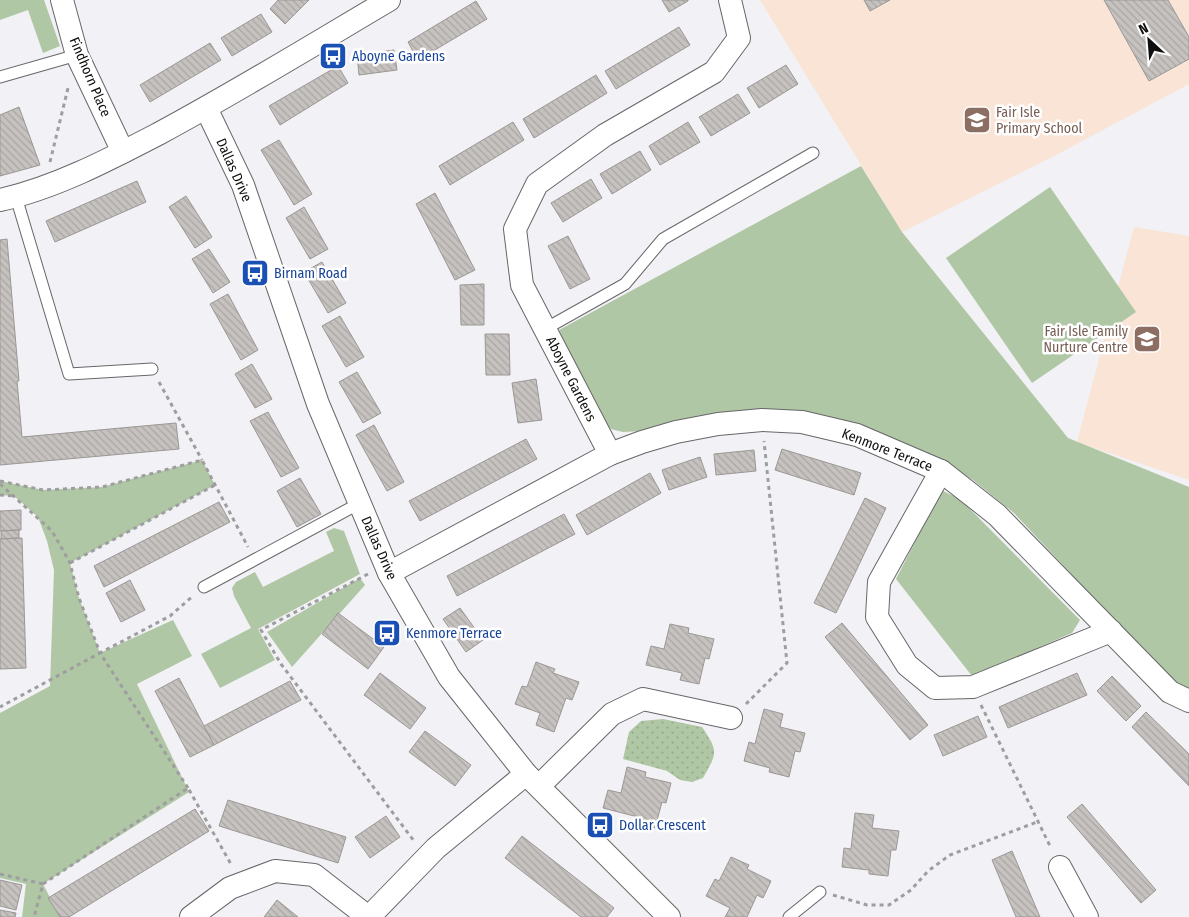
<svg xmlns="http://www.w3.org/2000/svg" width="1189" height="917" viewBox="0 0 1189 917" font-family="'Fira Sans Condensed',sans-serif">
  <style>
    .education { fill: #f9e4d5 }
    .grass { fill: #afc7a4 }
    .park { fill: url(#park-dots) }
    .building { fill: url(#building-back-hatch); stroke: #9b9795 }
    .lines { fill: none; stroke-linecap: round; stroke-linejoin: round }
    .service-casing { stroke: #676669; stroke-width: 13 }
    .minor-casing { stroke: #676669; stroke-width: 24 }
    .path { stroke: #9e9da0; stroke-width: 3; stroke-dasharray: 4 4; stroke-linecap: butt }
    .service { stroke: #fff; stroke-width: 11 }
    .minor { stroke: #fff; stroke-width: 22 }
    .labels { text-anchor: middle; dominant-baseline: central; stroke-width: 5; stroke-linejoin: round; paint-order: stroke }
    .transit-label { font-size: 14px; fill: #164399; stroke: #fff; text-anchor: start }
    .street-label { font-size: 14px; fill: #100f10; stroke: #fff }
    .education-label { font-size: 14px; fill: #785e54; stroke: #fff; text-anchor: start }
  </style>
  <defs>
    <pattern id="park-dots" width="8" height="8" patternUnits="userSpaceOnUse" patternTransform="scale(1.25)"><rect width="8" height="8" fill="#afc7a4"/><path d="M2 2h.1M6 6h.1" fill="none" stroke="#96aa8c" stroke-width="1.8" stroke-linecap="round"/></pattern>
    <pattern id="building-back-hatch" width="6" height="6" patternUnits="userSpaceOnUse" patternTransform="scale(1.25)"><rect width="6" height="6" fill="#c6c2c0"/><path d="M-1 5l2 2M0 0l6 6M5-1l2 2" fill="none" stroke="#a9a6a4"/></pattern>
  </defs>
  <rect width="100%" height="100%" fill="#f2f1f5"/>
  <g class="education">
    <polygon points="760,0 1189,0 1189,84 1054,156 902,232"/>
    <polygon points="1134,227 1189,236 1189,480 1077,442"/>
  </g>
  <g class="grass">
    <polygon points="0,0 44,0 60,46 43,53 28,10 0,20"/>
    <polygon points="861,166 902,232 1068,438 1189,487 1189,697 1125,631 1014,513 973,480 936,458 836,421 623,432 611,429 598,413 559,330"/>
    <polygon points="1050,187 1136,312 1032,383 946,258"/>
    <polygon points="202,460 215,485 70,563 79,598 100,653 173,620 192,656 137,684 189,792 43,884 60,917 22,917 26,884 0,878 0,713 50,686 54,570 47,541 38,517 14,496 0,495 0,481 43,490 102,487"/>
    <polygon points="943,491 960,499 1080,620 1072,633 972,676 896,579 935,503"/>
    <polygon points="334,528 344,531 360,574 258,629 275,660 220,688 201,654 251,628 234,596 232,588 236,582 255,572 263,587 334,551 326,532"/>
    <polygon points="360,578 365,585 292,667 267,632"/>
  </g>
  <path class="park" d="M663,719L702,727C719,752 717,753 703,778L692,782L680,780L667,771L623,759L629,732L641,721Z"/>
  <g class="building">
    <polygon points="278,0 309,0 285,24 270,9"/>
    <polygon points="662,0 688,0 688,1 669,12"/>
    <polygon points="864,0 890,0 870,11"/>
    <polygon points="1104,0 1168,0 1189,37 1189,59 1149,81"/>
    <polygon points="476,1 487,19 418,60 408,42"/>
    <polygon points="261,14 272,32 232,56 221,38"/>
    <polygon points="679,27 690,45 616,89 605,71"/>
    <polygon points="210,43 221,60 150,102 140,85"/>
    <polygon points="394,50 397,70 359,75 357,55"/>
    <polygon points="786,65 798,84 759,108 747,88"/>
    <polygon points="338,66 348,83 280,125 269,106"/>
    <polygon points="596,75 607,93 534,138 523,119"/>
    <polygon points="738,94 750,113 711,136 699,117"/>
    <polygon points="19,107 40,165 0,176 0,115"/>
    <polygon points="513,122 524,140 450,185 439,166"/>
    <polygon points="688,122 700,142 660,165 649,146"/>
    <polygon points="279,140 312,194 294,205 261,150"/>
    <polygon points="640,151 651,170 612,194 600,174"/>
    <polygon points="591,179 602,198 563,222 551,203"/>
    <polygon points="137,181 146,202 55,242 46,221"/>
    <polygon points="435,193 475,270 455,280 416,204"/>
    <polygon points="186,196 212,237 195,248 169,207"/>
    <polygon points="304,207 328,249 310,259 286,218"/>
    <polygon points="568,236 590,279 570,289 548,246"/>
    <polygon points="7,239 19,381 17,381 22,437 176,423 179,449 0,465 0,240"/>
    <polygon points="209,249 230,282 213,293 192,259"/>
    <polygon points="322,262 346,303 328,313 304,272"/>
    <polygon points="484,284 484,325 461,325 460,285"/>
    <polygon points="228,294 258,350 241,360 210,304"/>
    <polygon points="340,316 364,357 346,367 322,326"/>
    <polygon points="485,334 509,334 510,375 486,375"/>
    <polygon points="252,364 272,399 255,408 235,374"/>
    <polygon points="357,372 381,413 363,423 339,382"/>
    <polygon points="536,379 542,420 518,423 512,383"/>
    <polygon points="268,412 299,468 281,477 250,421"/>
    <polygon points="374,425 404,482 387,491 356,435"/>
    <polygon points="526,439 537,459 420,521 409,501"/>
    <polygon points="782,449 861,473 854,495 775,470"/>
    <polygon points="754,450 756,471 716,475 714,454"/>
    <polygon points="700,457 707,477 669,490 662,470"/>
    <polygon points="650,473 661,493 587,535 576,515"/>
    <polygon points="300,478 321,514 297,527 277,491"/>
    <polygon points="865,498 886,508 836,613 814,603"/>
    <polygon points="219,502 230,522 104,587 94,566"/>
    <polygon points="21,510 21,530 0,531 0,511"/>
    <polygon points="564,514 575,534 457,596 447,576"/>
    <polygon points="19,530 19,538 1,539 1,531"/>
    <polygon points="22,538 26,668 0,669 0,539"/>
    <polygon points="130,580 145,610 121,622 106,593"/>
    <polygon points="460,608 483,640 466,652 443,619"/>
    <polygon points="338,613 384,647 368,669 322,634"/>
    <polygon points="842,623 928,725 910,740 825,637"/>
    <polygon points="670,624 689,628 688,633 714,639 709,659 705,658 699,684 680,680 682,673 646,665 651,646 664,649"/>
    <polygon points="536,662 555,669 553,673 579,682 572,700 566,698 554,732 536,725 540,713 515,704 522,686 527,687"/>
    <polygon points="380,673 426,708 410,729 364,695"/>
    <polygon points="1077,673 1087,695 1008,728 999,707"/>
    <polygon points="1112,676 1141,706 1126,721 1097,691"/>
    <polygon points="179,678 214,745 190,757 155,691"/>
    <polygon points="290,681 301,700 214,745 204,726"/>
    <polygon points="764,709 783,714 780,727 805,733 800,752 795,751 789,777 769,772 770,768 744,761 749,742 755,744"/>
    <polygon points="1146,712 1189,754 1189,786 1132,727"/>
    <polygon points="978,716 987,737 943,756 934,735"/>
    <polygon points="425,731 471,765 455,786 409,752"/>
    <polygon points="627,767 646,772 645,777 671,783 666,803 662,802 655,828 636,823 638,817 603,808 608,790 621,793"/>
    <polygon points="228,800 346,837 338,863 219,826"/>
    <polygon points="1082,804 1156,890 1141,903 1067,817"/>
    <polygon points="195,809 209,831 69,917 60,917 48,898"/>
    <polygon points="855,813 874,815 872,828 899,831 896,850 891,850 888,876 869,874 869,870 842,867 844,848 851,849"/>
    <polygon points="386,816 400,837 370,858 355,837"/>
    <polygon points="522,836 614,908 607,917 581,917 505,858"/>
    <polygon points="1012,851 1040,917 1016,917 992,860"/>
    <polygon points="731,857 749,865 747,869 771,881 763,898 757,895 747,917 725,917 730,908 706,896 715,879 719,881"/>
    <polygon points="0,880 22,885 16,910 0,906"/>
    <polygon points="277,900 298,917 264,917"/>
    <polygon points="0,910 16,913 15,917 0,917"/>
  </g>
  <g class="lines">
    <g class="service-casing">
      <g id="service">
        <polyline points="0,77 77,55"/>
        <polyline points="16,197 69,374 152,369"/>
        <polyline points="545,329 625,284 663,239 813,153"/>
        <polyline points="204,587 360,503"/>
        <polyline points="789,917 820,892"/>
      </g>
    </g>
    <g class="minor-casing">
      <g id="minor">
        <polyline points="62,0 77,55 123,152"/>
        <polyline points="206,108 243,185 318,404 389,573 449,677 526,774 669,917"/>
        <path d="M0,200C55,188 110,159 160,133C238,91 313,45 389,0"/>
        <polyline points="610,454 522,285 515,229 537,184 605,135 714,72 739,38 730,0"/>
        <polyline points="941,471 879,582 877,617 907,665 935,688 973,687 1111,631"/>
        <polyline points="389,573 610,454 642,442 676,432 718,424 762,420 802,422 857,435 941,471 997,515 1170,692 1189,701"/>
        <polyline points="539,786 612,714 643,699 731,718"/>
        <polyline points="1060,867 1087,917"/>
        <polyline points="191,917 230,888 275,871 314,875 368,917"/>
        <polyline points="369,917 436,848 526,774"/>
      </g>
    </g>
    <g class="path">
      <polyline points="50,162 68,88"/>
      <polyline points="159,382 202,460"/>
      <polyline points="0,481 43,490 102,487 202,460 248,547"/>
      <polyline points="0,484 52,531 70,563 79,598 100,653 0,707"/>
      <polyline points="0,495 14,496"/>
      <polyline points="70,563 215,485"/>
      <polyline points="368,574 261,630 281,664 414,841"/>
      <polyline points="746,704 787,663 764,441"/>
      <polyline points="981,705 1051,848"/>
      <polyline points="188,788 100,653 170,616 193,596"/>
      <polyline points="0,874 43,884 34,917"/>
      <polyline points="43,884 188,788 232,866"/>
      <polyline points="833,895 867,905 889,905 911,890 928,871 950,855 1037,822"/>
    </g>
    <use href="#service" class="service"/>
    <use href="#minor" class="minor"/>
  </g>
  <defs>
    <g id="bus-square" transform="scale(1.4375)"><rect x="-9" y="-9" width="18" height="18" rx="4" fill="#1a4fb4" stroke="#fff"/><path d="M-5-6H5V4H4V6H2V4H-2V6H-4V4H-5ZM-3.5-4V0h7V-4ZM-3.5 1.2v1.5H-2V1.2ZM2 1.2v1.5H3.5V1.2Z" fill="#fff"/></g>
    <g id="school-square" transform="scale(1.4375)"><rect x="-9" y="-9" width="18" height="18" rx="4" fill="#8d6e63" stroke="#fff"/><path d="M0-5L7-2L0 1L-7-2ZM-4 1L0 2.5L4 1V4Q0 6-4 4Z" fill="#fff"/></g>
  </defs>
  <g fill-rule="evenodd">
    <use href="#bus-square" x="333" y="56"/>
    <use href="#school-square" x="977" y="120"/>
    <use href="#bus-square" x="255" y="273"/>
    <use href="#school-square" x="1147" y="339"/>
    <use href="#bus-square" x="387" y="633"/>
    <use href="#bus-square" x="600" y="825"/>
  </g>
  <g class="labels">
    <g class="transit-label">
      <text x="352" y="56">Aboyne Gardens</text>
      <text x="274" y="273">Birnam Road</text>
      <text x="406" y="633">Kenmore Terrace</text>
      <text x="619" y="825">Dollar Crescent</text>
    </g>
    <g class="street-label">
      <text transform="translate(90 77) rotate(67)">Findhorn Place</text>
      <text transform="translate(234 170) rotate(66)">Dallas Drive</text>
      <text transform="translate(571 379) rotate(63)">Aboyne Gardens</text>
      <text transform="translate(887 450) rotate(21)">Kenmore Terrace</text>
      <text transform="translate(379 548) rotate(66)">Dallas Drive</text>
    </g>
    <g class="education-label">
      <text x="996" y="112">Fair Isle<tspan x="996" dy="16">Primary School</tspan></text>
      <text x="1128" y="331" text-anchor="end">Fair Isle Family<tspan x="1128" dy="16">Nurture Centre</tspan></text>
    </g>
  </g>
  <g transform="translate(1149 40) rotate(334)" stroke="#ffffff" stroke-width="4" paint-order="stroke">
  <path d="M0-4L9 19L0 12L-9 19Z" fill="#100f10"/>
  <text y="-8" font-size="14" font-weight="bold" text-anchor="middle" fill="#100f10">N</text>
  </g>
</svg>
